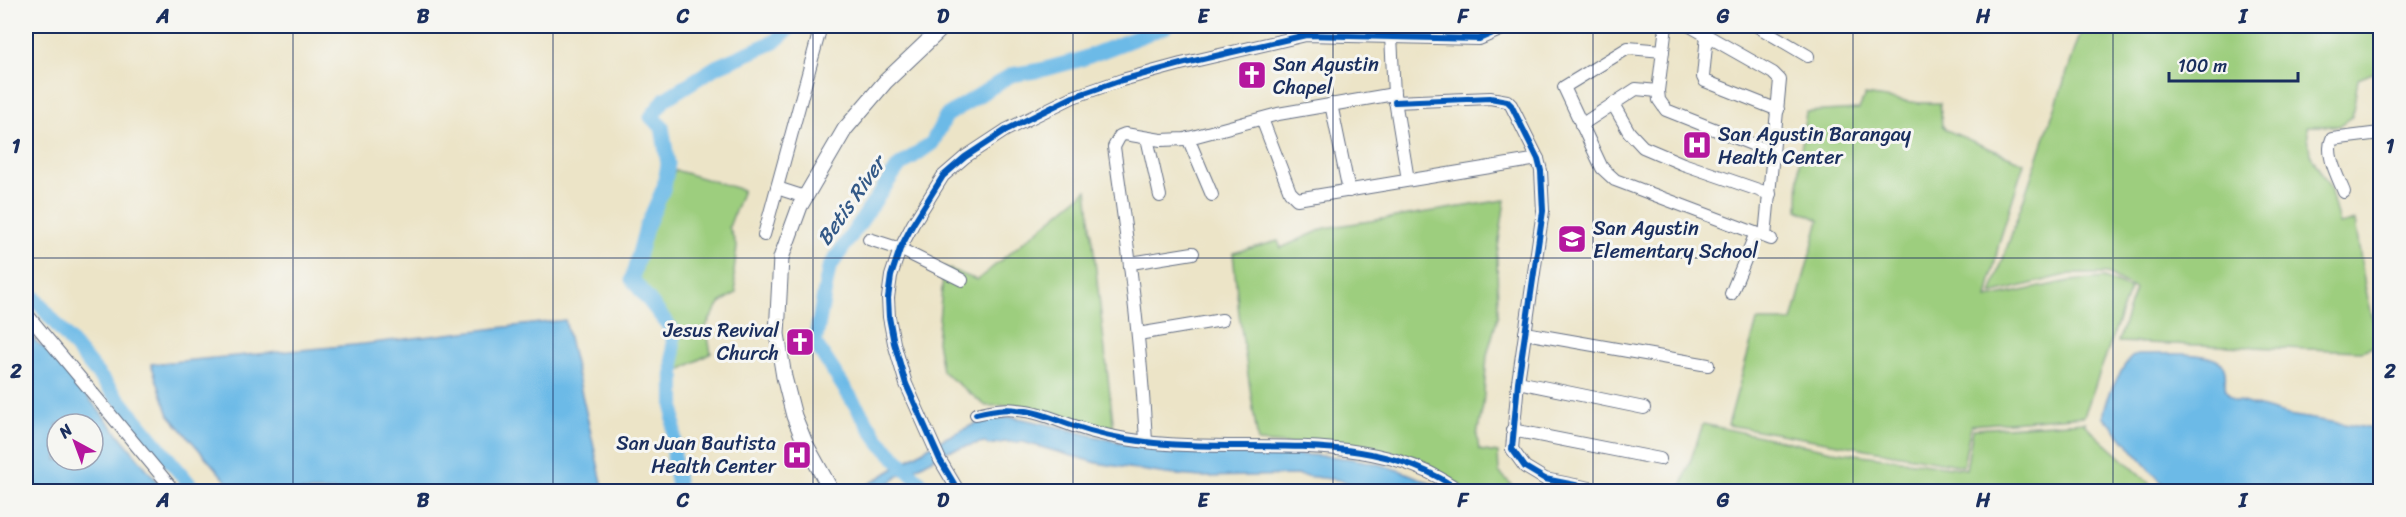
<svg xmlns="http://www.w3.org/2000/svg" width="2406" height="517" viewBox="0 0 2406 517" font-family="Sriracha,sans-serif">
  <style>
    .green { fill: #9dce7e; stroke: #5c7e6e; stroke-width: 1.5 }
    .water { fill: #6cbae7; stroke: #4474a2; stroke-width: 1.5; fill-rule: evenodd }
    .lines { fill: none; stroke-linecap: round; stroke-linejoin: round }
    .river { stroke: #6cbae7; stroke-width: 15 }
    .minor-casing { stroke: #646e83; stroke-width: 14 }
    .major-casing { stroke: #646e83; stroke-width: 17 }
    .minor { stroke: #fff; stroke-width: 12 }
    .major { stroke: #fff; stroke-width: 15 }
    .cycleway-casing { stroke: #f6f6f2; stroke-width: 10 }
    .cycleway { stroke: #0057b8; stroke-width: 6 }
    .grid { fill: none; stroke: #1b2f5e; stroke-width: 1.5; stroke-opacity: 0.55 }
    .labels { text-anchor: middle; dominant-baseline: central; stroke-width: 6; stroke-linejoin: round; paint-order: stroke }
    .poi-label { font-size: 20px; fill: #1b2f5e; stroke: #f6f6f2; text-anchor: start }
    .water-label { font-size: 21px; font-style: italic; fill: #335987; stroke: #f6f6f2 }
    .neatline { fill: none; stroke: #1b2f5e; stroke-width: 2 }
    .grid-label { font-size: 20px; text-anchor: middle; font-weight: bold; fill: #1b2f5e }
  </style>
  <rect width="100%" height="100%" fill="#f6f6f2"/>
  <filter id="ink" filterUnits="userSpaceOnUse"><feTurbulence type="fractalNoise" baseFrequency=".0167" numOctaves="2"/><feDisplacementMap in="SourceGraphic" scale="12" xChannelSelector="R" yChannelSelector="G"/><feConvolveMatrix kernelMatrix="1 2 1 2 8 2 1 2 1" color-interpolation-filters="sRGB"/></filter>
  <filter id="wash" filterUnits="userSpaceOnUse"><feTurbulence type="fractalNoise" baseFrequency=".008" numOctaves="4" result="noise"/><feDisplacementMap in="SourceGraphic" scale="24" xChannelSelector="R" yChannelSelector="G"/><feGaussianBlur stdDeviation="1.35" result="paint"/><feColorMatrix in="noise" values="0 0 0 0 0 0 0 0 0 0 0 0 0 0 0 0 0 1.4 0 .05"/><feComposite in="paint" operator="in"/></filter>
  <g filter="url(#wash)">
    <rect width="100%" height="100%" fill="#ece4c7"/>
    <g class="green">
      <polygon points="2083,26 2191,26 2209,29 2211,26 2380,26 2380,70 2358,79 2352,117 2339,126 2307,126 2310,154 2330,188 2339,224 2355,221 2365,286 2379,345 2361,351 2118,342 2135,289 2107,274 2070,274 1991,294"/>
      <polygon points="1865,95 1919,103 1940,103 1942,125 1946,130 2024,163 1999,243 1987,298 2070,281 2104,278 2130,289 2084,416 1971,425 1963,466 1728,425 1757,321 1792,321 1819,220 1798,210 1799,165 1806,112 1859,109"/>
      <polygon points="675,170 743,190 729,227 737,247 734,272 736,293 720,303 706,326 711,353 680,370 675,330 636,278 649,229"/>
      <polygon points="1087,190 1114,431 1018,405 986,406 942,371 937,341 944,267 977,280"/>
      <polygon points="1505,200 1497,255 1498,316 1487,355 1483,406 1477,435 1479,450 1498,453 1499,472 1518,491 1468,491 1418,458 1390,452 1258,442 1239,314 1233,253 1278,241 1281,248 1325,228"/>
      <polygon points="2085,422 2085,425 2158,491 1680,491 1703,424 1832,451 1966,469 1973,429"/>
    </g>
    <g class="water">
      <polygon points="565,320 604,491 235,491 169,415 151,364 364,344"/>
      <path d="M26,334L54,356L165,491H26ZM57,424H93V460H57Z"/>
      <path d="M2137,354C2154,355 2217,349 2224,367C2229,381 2218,388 2235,400L2288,415L2380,430V491H2169L2104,417C2103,404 2124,358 2137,354Z"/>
      <path d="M1011,417C1062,425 1111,444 1163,450C1261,462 1353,437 1444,491H1369L1339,480L1297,475L1201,477L1166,474L1097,463L1023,442H1005L988,445L985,442L979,443L944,452L913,470L900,475L879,491L856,492L935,443L981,421Z"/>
    </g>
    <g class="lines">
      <g class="river">
        <polyline points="26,288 196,492"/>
        <polyline points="679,492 674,463 673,331 632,279 646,228 664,187 668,164 662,127 651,117 665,99 716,67 774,42 792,26"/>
        <polyline points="929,492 879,441 815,343 829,268 898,167 932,143 946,116 1011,75 1041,70 1079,60 1167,26"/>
      </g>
    </g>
  </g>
  <g filter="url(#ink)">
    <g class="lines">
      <g class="minor-casing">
        <g id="minor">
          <polyline points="1666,26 1658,91 1659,100 1666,110 1774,153"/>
          <polyline points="1690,26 1773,73 1780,80 1765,236"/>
          <polyline points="1757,26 1808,56"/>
          <polyline points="1707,35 1703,77 1705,81 1778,110"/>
          <polyline points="1391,36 1394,94 1408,180"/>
          <polyline points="1663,51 1628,48 1564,87 1602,168 1615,180 1771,239"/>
          <polyline points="1395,102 1490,98 1507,101 1511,105 1538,159 1541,171 1543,211 1518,382 1512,449 1525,467 1545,479 1610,492"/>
          <polyline points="1331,104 1349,191"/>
          <polyline points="1613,104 1629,132 1643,147 1683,164 1770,194"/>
          <polyline points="1262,119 1290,192 1297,199 1538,159"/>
          <polyline points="1581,125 1636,89 1658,91"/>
          <polyline points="1147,138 1160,196"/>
          <polyline points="1188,138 1212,195"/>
          <polyline points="777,188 805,197"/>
          <path d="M2344,192C2338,177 2325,154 2332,139L2380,133"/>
          <polyline points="764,235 821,26"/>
          <polyline points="869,239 900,249 962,280"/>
          <polyline points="1131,263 1193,253"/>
          <polyline points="1731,294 1756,233"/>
          <polyline points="26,313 175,492"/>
          <polyline points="1525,333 1708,365"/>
          <polyline points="1138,334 1222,320"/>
          <polyline points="1518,382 1644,408"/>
          <path d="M976,414C990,411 1003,408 1017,410C1037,411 1056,420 1074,426C1097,434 1121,439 1146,442C1247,455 1375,426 1461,492"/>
          <polyline points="1512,430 1660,459"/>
          <path d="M1146,442C1141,343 1128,245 1114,147L1120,136L1125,134L1161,140L1185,139L1278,114L1394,94"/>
          <polyline points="959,492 940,460 906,384 894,343 889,317 888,298 891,276 900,249 913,224 943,176 965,157 1006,130 1073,97 1122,80 1181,64 1306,35 1479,39 1509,26"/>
        </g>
      </g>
      <g class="major-casing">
        <polyline id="major" points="832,492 805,443 794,416 784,377 777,334 781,258 800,206 845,129 886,81 944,26"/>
      </g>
      <use href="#minor" class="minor"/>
      <use href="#major" class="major"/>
      <g class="cycleway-casing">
        <g id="cycleway">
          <polyline points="1395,102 1490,98 1507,101 1511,105 1538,159 1541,171 1543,211 1518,382 1512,449 1525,467 1545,479 1610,492"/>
          <path d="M976,414C990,411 1003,408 1017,410C1037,411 1056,420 1074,426C1097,434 1121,439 1146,442C1247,455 1375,426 1461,492"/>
          <polyline points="959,492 940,460 906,384 894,343 889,317 888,298 891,276 900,249 913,224 943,176 965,157 1006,130 1073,97 1122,80 1181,64 1306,35 1479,39 1509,26"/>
        </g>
      </g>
      <use href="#cycleway" class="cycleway"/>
    </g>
  </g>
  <path class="grid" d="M293,26V492M553,26V492M813,26V492M1073,26V492M1333,26V492M1593,26V492M1853,26V492M2113,26V492M26,258H2380"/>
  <defs>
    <g id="church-square" transform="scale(1.5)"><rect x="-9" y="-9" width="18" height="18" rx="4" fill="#b5179e" stroke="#f6f6f2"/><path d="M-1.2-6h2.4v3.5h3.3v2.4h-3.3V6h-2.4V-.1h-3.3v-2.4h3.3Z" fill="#fff"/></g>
    <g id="hospital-square" transform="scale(1.5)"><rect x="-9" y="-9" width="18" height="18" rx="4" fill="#b5179e" stroke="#f6f6f2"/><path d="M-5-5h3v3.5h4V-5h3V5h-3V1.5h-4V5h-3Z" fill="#fff"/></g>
    <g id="school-square" transform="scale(1.5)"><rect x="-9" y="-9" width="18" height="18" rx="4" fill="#b5179e" stroke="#f6f6f2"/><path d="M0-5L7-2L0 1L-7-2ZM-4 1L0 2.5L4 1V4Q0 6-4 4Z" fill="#fff"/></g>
  </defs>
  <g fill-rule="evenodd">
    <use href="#church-square" x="1252" y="75"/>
    <use href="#hospital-square" x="1697" y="145"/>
    <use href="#school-square" x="1572" y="239"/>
    <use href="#church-square" x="800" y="342"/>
    <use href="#hospital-square" x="797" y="455"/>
  </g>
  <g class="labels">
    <g class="poi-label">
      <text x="1273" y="64">San Agustin<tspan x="1273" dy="23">Chapel</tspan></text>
      <text x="1718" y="134">San Agustin Barangay<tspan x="1718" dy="23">Health Center</tspan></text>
      <text x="1593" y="228">San Agustin<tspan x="1593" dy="23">Elementary School</tspan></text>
      <text x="779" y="330" text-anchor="end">Jesus Revival<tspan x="779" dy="23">Church</tspan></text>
      <text x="776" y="443" text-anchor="end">San Juan Bautista<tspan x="776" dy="23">Health Center</tspan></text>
    </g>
    <g class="water-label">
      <text transform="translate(851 201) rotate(-55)">Betis River</text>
    </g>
  </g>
  <rect width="2406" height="517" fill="none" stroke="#f6f6f2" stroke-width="66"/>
  <g transform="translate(75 442) rotate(319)"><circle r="28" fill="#f6f6f2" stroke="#9ea6b7" stroke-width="1.5"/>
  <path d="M0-4.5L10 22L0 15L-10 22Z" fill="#b5179e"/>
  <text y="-9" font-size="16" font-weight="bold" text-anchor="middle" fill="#1b2f5e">N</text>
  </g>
  <path d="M2169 72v9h129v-9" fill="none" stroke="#1b2f5e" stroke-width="3"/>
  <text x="2178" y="72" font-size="18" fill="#1b2f5e" stroke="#f6f6f2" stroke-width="4.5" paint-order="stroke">100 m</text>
  <rect x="33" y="33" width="2340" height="451" class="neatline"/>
  <g class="grid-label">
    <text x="163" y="23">A</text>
    <text x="423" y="23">B</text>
    <text x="683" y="23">C</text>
    <text x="943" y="23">D</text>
    <text x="1203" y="23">E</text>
    <text x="1463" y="23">F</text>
    <text x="1723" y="23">G</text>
    <text x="1983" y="23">H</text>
    <text x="2243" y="23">I</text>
    <text x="16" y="153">1</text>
    <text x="2390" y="153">1</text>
    <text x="16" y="378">2</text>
    <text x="2390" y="378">2</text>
    <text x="163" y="507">A</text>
    <text x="423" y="507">B</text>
    <text x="683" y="507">C</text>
    <text x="943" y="507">D</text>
    <text x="1203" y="507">E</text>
    <text x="1463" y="507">F</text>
    <text x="1723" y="507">G</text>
    <text x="1983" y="507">H</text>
    <text x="2243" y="507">I</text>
  </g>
</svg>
